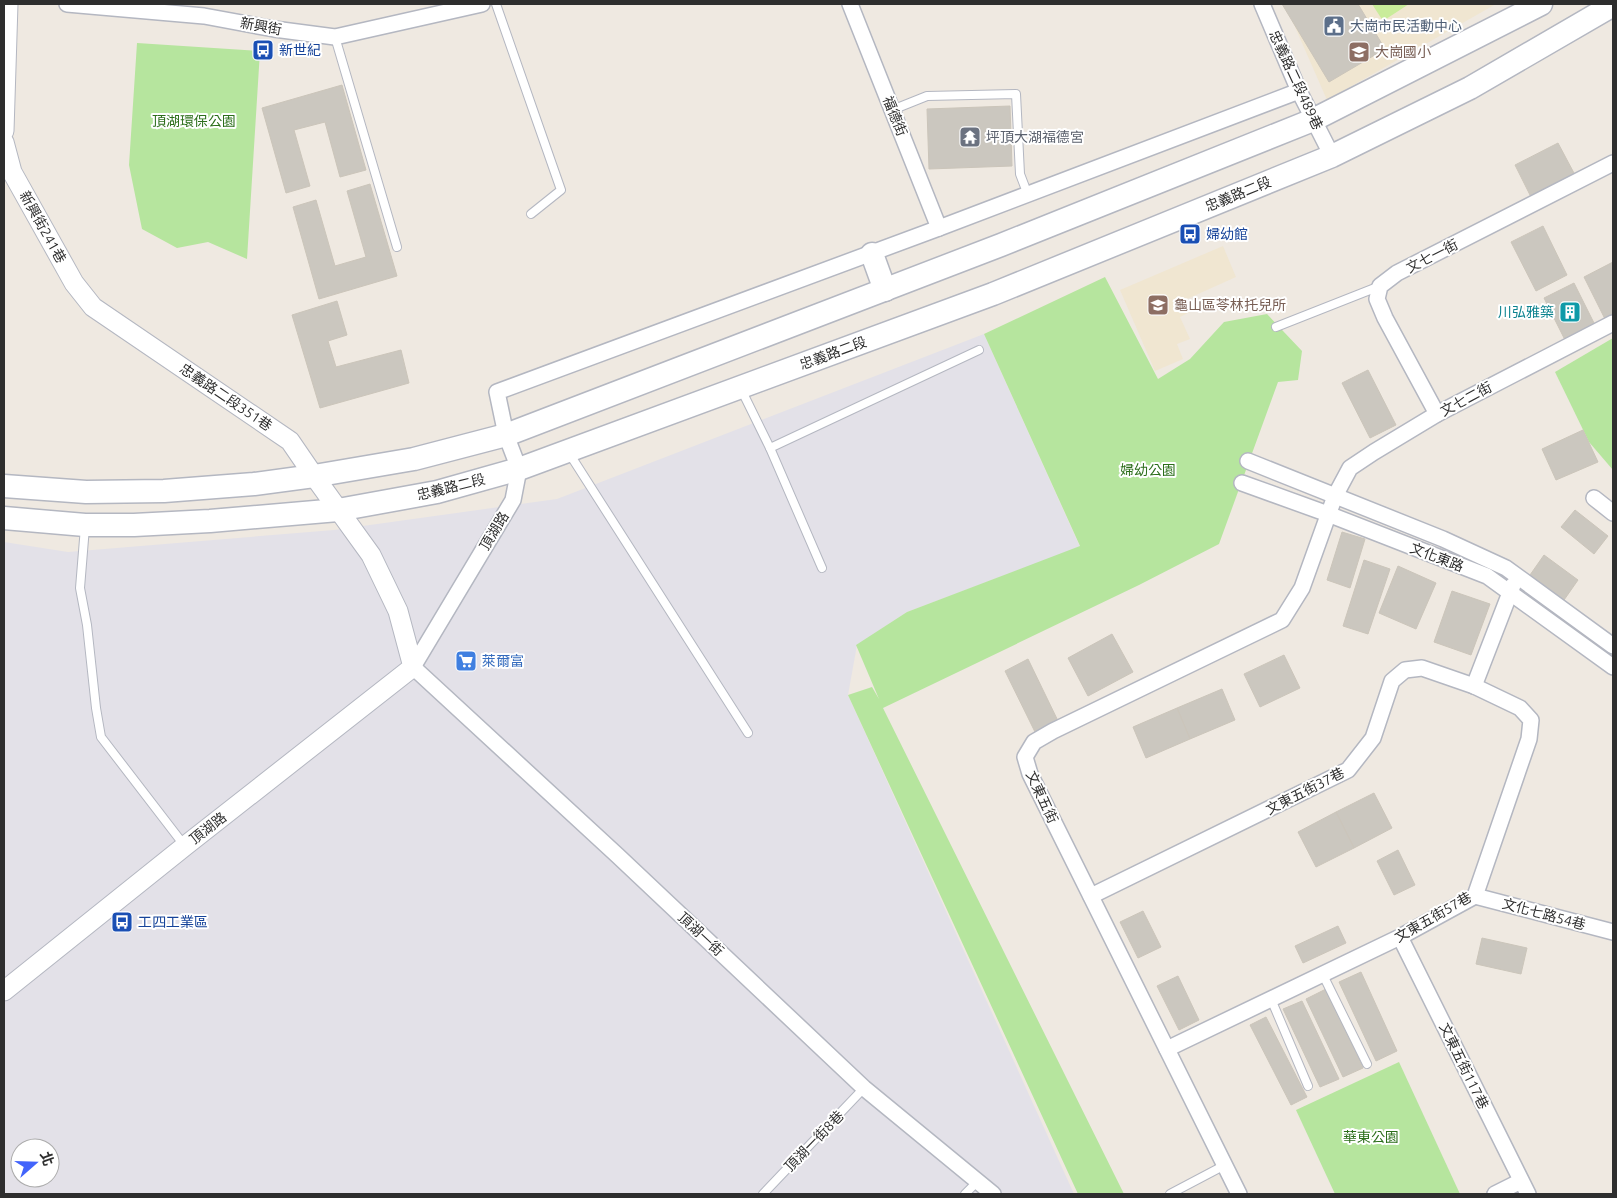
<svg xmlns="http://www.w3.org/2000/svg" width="1617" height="1198" viewBox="0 0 1617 1198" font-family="Ubuntu,'Noto Sans TC',sans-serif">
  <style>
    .industrial { fill: #e3e1e8; fill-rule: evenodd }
    .education { fill: #f0e6d1 }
    .green { fill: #b6e59e }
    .pitch { fill: #c9ec9a }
    .building { fill: #cbc7bf; stroke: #cbc5ba }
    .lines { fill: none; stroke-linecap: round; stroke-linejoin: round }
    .service-casing { stroke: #b4b7c1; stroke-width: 10 }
    .minor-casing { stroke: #b4b7c1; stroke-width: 18 }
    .tertiary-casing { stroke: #b4b7c1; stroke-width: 21 }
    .secondary-casing { stroke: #b4b7c1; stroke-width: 25 }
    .service { stroke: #fff; stroke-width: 8 }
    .minor { stroke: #fff; stroke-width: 15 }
    .tertiary { stroke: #fff; stroke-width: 19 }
    .secondary { stroke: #fff; stroke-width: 22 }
    .labels { text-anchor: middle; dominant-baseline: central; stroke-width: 4; stroke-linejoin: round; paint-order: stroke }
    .street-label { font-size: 14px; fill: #2e2e2e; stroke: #fff }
    .service-label { font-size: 14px; fill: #4e5e75; stroke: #fff; text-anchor: start }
    .transit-label { font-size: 14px; fill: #164399; stroke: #fff; text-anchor: start }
    .education-label { font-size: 14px; fill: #785e54; stroke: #fff; text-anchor: start }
    .park-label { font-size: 14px; fill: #2c6e1b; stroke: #fff }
    .worship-label { font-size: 14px; fill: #5b616d; stroke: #fff; text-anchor: start }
    .culture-label { font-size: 14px; fill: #0d838f; stroke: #fff; text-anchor: end }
    .shop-label { font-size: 14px; fill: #366cbe; stroke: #fff; text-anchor: start }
  </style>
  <rect width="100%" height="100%" fill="#efe9e1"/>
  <path class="industrial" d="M984,334L1080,547L907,612L857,645L848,695L1074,1194H4V542L68,552L334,530L557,499ZM20,1148H50V1178H20Z"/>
  <g class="education">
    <polygon points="1285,4 1496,4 1327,100"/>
    <polygon points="1223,246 1236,277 1187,299 1192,311 1180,317 1190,339 1177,344 1183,359 1155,371 1120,290"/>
  </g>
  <g class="green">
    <polygon points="137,43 260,51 247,259 208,242 177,248 142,229 129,165"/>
    <polygon points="1105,277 1158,379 1190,359 1224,322 1267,314 1302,351 1298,380 1278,382 1219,544 1139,585 883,708 1124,1194 1078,1194 848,695 872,687 879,699 856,645 907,612 1080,546 984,334"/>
    <polygon points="1613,338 1613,470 1589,442 1555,372"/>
    <polygon points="1399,1062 1460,1194 1335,1194 1296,1110"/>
  </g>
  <polygon class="pitch" points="1372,4 1409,4 1383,21"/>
  <g class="building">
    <polygon points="1282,4 1358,4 1385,49 1329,82"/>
    <polygon points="342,85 366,170 340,177 325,122 294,130 310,186 286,193 262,108"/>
    <polygon points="1010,106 1012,166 929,169 927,109"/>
    <polygon points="1558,143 1575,175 1531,197 1515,165"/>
    <polygon points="370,184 397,276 319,299 293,207 316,200 335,266 366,257 347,191"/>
    <polygon points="1543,226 1567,275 1536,291 1511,242"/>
    <polygon points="1613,262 1613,319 1607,323 1584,277"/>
    <polygon points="1574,283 1596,327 1566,342 1544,298"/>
    <polygon points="337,301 347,335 328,341 336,367 401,350 409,383 320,408 292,315"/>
    <polygon points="1368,370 1396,425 1370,438 1342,383"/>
    <polygon points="1583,430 1598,462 1556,480 1542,449"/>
    <polygon points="1575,510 1608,536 1594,554 1561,527"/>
    <polygon points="1342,532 1365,539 1350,588 1327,580"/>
    <polygon points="1544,555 1578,580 1564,600 1530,575"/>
    <polygon points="1364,560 1390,569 1368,634 1343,626"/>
    <polygon points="1398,566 1436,583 1416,629 1379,613"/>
    <polygon points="1452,591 1490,604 1471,655 1434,642"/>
    <polygon points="1112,634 1133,672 1088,696 1068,658"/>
    <polygon points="1284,655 1300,688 1260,707 1244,674"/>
    <polygon points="1028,659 1059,723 1036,734 1005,671"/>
    <polygon points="1222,689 1235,720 1190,739 1177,708"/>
    <polygon points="1177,708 1190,739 1146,758 1133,727"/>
    <polygon points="1374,793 1392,828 1354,848 1336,812"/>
    <polygon points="1336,812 1354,848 1316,867 1298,832"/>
    <polygon points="1398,850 1415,885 1394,895 1377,861"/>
    <polygon points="1143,911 1161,947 1138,958 1120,922"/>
    <polygon points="1338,926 1346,943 1303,963 1295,946"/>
    <polygon points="1482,938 1527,948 1521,974 1476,964"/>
    <polygon points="1361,972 1397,1051 1376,1061 1339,982"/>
    <polygon points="1178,976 1199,1020 1179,1030 1157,986"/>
    <polygon points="1326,989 1363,1068 1343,1077 1306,999"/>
    <polygon points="1302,1001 1339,1079 1320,1087 1283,1009"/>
    <polygon points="1266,1017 1307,1097 1291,1105 1250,1025"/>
  </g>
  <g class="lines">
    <g class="service-casing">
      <g id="service">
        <polyline points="496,4 561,190 531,214"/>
        <polyline points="335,37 397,247"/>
        <polyline points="892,110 927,96 1016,94 1020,174 1028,195"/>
        <polyline points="1276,327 1380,286"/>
        <polyline points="741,389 770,448 822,568"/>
        <polyline points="770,448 979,350"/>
        <polyline points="569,453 748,733"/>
        <polyline points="85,527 80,588 87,625 96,708 101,737 184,845"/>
        <polyline points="1323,975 1367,1064"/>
        <polyline points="1271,999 1308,1086"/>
        <polyline points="763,1194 864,1088"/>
        <polyline points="965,1194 977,1182"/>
        <polyline points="1170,1194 1225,1165"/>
      </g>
    </g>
    <g class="minor-casing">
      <g id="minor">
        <polyline points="67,4 204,16 274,29 335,37 482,4"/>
        <polyline points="850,4 939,228"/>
        <polyline points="1262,4 1299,91 1332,156"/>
        <polyline points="1437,414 1385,318 1377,299 1380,286 1397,273 1613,163"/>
        <polyline points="1248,461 1443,539 1506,568 1613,646"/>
        <polyline points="1242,483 1328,514 1487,576 1613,667"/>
        <polyline points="1594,498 1613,513"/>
        <polyline points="1474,686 1513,585"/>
        <polyline points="1091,896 1348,770 1373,738 1392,681 1405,670 1422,668 1474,686 1520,708 1531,720 1529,739 1475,896 1400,937 1167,1049"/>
        <polyline points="1475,896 1613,932"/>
        <polyline points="1400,937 1528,1194"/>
        <polyline points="993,1194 864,1088 617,855 413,667 513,500 519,469 506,435 497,392 939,228 1299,91"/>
        <polyline points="1239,1194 1030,774 1025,757 1034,742 1053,731 1282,620 1302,588 1335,496 1350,468 1374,452 1437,414 1613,323"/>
        <polyline points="1495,1194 1521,1181"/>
      </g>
    </g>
    <g class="tertiary-casing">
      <g id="tertiary">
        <polyline points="4,131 8,4"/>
        <polyline points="4,142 12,172 74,283 93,307 290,441 314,476 371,555 398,611 413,667 185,846 4,991"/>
      </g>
    </g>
    <g class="secondary-casing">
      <g id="secondary">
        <polyline points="872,254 885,290"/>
        <polyline points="4,486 86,492 164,491 254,484 314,476 414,459 506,435 1001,245 1313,120 1541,4"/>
        <polyline points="4,518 85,525 134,525 210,521 338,510 437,492 519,469 993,294 1332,156 1470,88 1613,5"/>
      </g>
    </g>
    <use href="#service" class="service"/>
    <use href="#minor" class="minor"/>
    <use href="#tertiary" class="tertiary"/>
    <use href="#secondary" class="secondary"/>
  </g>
  <defs>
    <g id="civic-square" transform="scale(1.125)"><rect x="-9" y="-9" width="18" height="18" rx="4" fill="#5c6f8a" stroke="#fff"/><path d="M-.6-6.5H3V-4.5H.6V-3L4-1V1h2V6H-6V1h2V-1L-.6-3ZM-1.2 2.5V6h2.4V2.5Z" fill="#fff"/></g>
    <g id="bus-square" transform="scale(1.125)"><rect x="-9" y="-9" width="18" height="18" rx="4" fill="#1a4fb4" stroke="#fff"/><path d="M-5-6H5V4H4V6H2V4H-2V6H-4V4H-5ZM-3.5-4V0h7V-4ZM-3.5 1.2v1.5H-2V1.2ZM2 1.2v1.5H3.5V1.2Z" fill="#fff"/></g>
    <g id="school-square" transform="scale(1.125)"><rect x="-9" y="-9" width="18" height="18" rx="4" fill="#8d6e63" stroke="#fff"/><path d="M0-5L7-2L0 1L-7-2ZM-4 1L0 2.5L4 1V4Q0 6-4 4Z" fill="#fff"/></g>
    <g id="temple-square" transform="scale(1.125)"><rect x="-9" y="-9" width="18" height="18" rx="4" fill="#6b7280" stroke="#fff"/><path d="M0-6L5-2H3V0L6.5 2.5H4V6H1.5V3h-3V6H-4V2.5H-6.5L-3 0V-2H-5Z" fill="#fff"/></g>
    <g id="building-square" transform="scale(1.125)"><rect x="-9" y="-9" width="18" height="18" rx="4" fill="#0f9aa8" stroke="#fff"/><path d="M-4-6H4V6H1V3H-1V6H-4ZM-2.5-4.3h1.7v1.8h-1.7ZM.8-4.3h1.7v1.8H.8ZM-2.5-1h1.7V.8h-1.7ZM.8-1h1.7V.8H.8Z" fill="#fff"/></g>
    <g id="supermarket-square" transform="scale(1.125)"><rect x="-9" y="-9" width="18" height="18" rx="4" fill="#3f7fe0" stroke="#fff"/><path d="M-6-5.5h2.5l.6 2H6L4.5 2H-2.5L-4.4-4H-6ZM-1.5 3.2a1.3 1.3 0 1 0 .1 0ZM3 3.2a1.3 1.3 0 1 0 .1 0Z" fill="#fff"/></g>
  </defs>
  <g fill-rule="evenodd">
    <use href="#civic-square" x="1334" y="26"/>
    <use href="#bus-square" x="263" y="50"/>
    <use href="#school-square" x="1359" y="52"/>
    <use href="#temple-square" x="970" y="137"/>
    <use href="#bus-square" x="1190" y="234"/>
    <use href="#school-square" x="1158" y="305"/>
    <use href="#building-square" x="1570" y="312"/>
    <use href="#supermarket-square" x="466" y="661"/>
    <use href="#bus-square" x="122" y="922"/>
  </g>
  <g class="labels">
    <g class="street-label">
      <text transform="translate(261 26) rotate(10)">新興街</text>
      <text transform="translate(1296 80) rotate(65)">忠義路二段489巷</text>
      <text transform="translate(895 116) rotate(68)">福德街</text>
      <text transform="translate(1238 194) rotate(-22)">忠義路二段</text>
      <text transform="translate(43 227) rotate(61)">新興街241巷</text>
      <text transform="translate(1432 256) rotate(-27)">文七一街</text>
      <text transform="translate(833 353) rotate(-20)">忠義路二段</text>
      <text transform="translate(226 397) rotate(34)">忠義路二段351巷</text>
      <text transform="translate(1466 399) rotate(-28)">文七二街</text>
      <text transform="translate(451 487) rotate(-14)">忠義路二段</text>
      <text transform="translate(494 531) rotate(-59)">頂湖路</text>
      <text transform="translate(1437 557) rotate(21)">文化東路</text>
      <text transform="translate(1305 791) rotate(-27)">文東五街37巷</text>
      <text transform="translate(1042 797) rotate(65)">文東五街</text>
      <text transform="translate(208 828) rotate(-38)">頂湖路</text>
      <text transform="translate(1544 914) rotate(15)">文化七路54巷</text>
      <text transform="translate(1433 917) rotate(-30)">文東五街57巷</text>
      <text transform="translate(701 934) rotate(43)">頂湖一街</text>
      <text transform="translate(1464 1066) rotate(64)">文東五街117巷</text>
      <text transform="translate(814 1141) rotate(-46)">頂湖一街8巷</text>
    </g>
    <g class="service-label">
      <text x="1350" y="26">大崗市民活動中心</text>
    </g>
    <g class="transit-label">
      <text x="279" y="50">新世紀</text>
      <text x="1206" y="234">婦幼館</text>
      <text x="138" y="922">工四工業區</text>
    </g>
    <g class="education-label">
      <text x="1375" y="52">大崗國小</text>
      <text x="1174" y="305">龜山區苓林托兒所</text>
    </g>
    <g class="park-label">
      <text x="194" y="121">頂湖環保公園</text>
      <text x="1148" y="470">婦幼公園</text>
      <text x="1371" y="1137">華東公園</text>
    </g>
    <g class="worship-label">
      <text x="986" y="137">坪頂大湖福德宮</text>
    </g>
    <g class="culture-label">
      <text x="1554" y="312">川弘雅築</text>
    </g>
    <g class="shop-label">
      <text x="482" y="661">萊爾富</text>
    </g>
  </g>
  <rect width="1617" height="1198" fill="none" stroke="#2e2e2e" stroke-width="10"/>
  <g transform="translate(35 1163) rotate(70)"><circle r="24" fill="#ffffff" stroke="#ababab"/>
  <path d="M0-4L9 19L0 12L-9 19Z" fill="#4264fb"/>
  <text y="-8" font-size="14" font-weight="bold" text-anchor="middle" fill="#2e2e2e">北</text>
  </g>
</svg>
